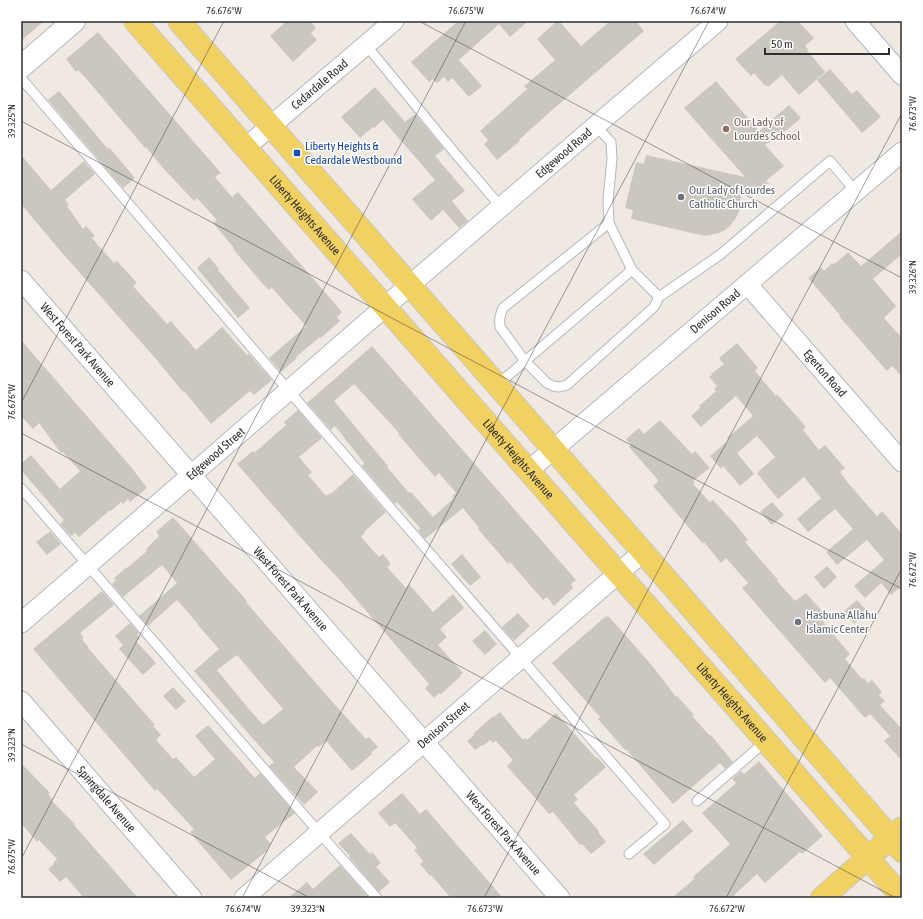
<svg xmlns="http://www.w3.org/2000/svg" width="923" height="919" viewBox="0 0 923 919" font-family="'Asap Condensed',sans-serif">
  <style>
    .building { fill: #cbc7bf; fill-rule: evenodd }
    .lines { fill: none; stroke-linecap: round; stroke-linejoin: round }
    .service-casing { stroke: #b4b7c1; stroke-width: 11 }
    .minor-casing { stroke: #b4b7c1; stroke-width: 21 }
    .tertiary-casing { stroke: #b4b7c1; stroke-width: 24 }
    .primary-casing { stroke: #c9c9c9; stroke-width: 24 }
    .service { stroke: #fff; stroke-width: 9 }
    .minor { stroke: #fff; stroke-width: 19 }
    .tertiary { stroke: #fff; stroke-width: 22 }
    .primary { stroke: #f2d163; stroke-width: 22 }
    .ticks { fill: none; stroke: #2e2e2e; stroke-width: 1; stroke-opacity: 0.45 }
    .education-dot { fill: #8d6e63; stroke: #fff; stroke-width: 1.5 }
    .transit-dot { fill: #1a4fb4; stroke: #fff; stroke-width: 1.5 }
    .worship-dot { fill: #6b7280; stroke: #fff; stroke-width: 1.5 }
    .labels { text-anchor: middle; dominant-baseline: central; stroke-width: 3; stroke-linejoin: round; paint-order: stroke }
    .street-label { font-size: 12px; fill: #2e2e2e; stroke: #fff }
    .education-label { font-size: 12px; fill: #785e54; stroke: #fff; text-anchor: start }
    .transit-label { font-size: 12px; fill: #164399; stroke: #fff; text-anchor: start }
    .worship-label { font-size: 12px; fill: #5b616d; stroke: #fff; text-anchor: start }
    .neatline { fill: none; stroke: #2e2e2e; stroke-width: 1.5 }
    .ticks-label { font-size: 10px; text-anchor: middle; fill: #2e2e2e }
  </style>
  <rect width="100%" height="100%" fill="#efe9e1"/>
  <g class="building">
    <polygon points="21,21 44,21 21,41"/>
    <polygon points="287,21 310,21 316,28 311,33 317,40 293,62 270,36"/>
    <polygon points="458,21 528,21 510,37 499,24 459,60 482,86 469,97 452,78 448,82 444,77 437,83 433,79 429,82 411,62"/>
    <polygon points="557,21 559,21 581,46 610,21 636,21 644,31 550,112 519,140 520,141 497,160 484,144 488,140 480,131 527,89 524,86 555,60 537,39"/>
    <polygon points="780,21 798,21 814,38 805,46 808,49 807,50 825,72 799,95 782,75 768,87 766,85 765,86 754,73 751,76 735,59"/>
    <polygon points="98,32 221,173 215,177 232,197 238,192 342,312 337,317 340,321 321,338 320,337 296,357 297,358 281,372 269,358 306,326 272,288 269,290 262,283 233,249 234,248 213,223 217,220 197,198 194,201 162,167 146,147 145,148 90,83 78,70 76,72 66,59"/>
    <polygon points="830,69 852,94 857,90 881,117 862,133 817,80"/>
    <polygon points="716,81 759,131 789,105 801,118 787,130 765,145 784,166 772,176 765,182 770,183 741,194 740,209 736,218 730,226 725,230 719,233 705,236 631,219 633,210 625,208 636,162 644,164 646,155 745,177 684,108"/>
    <polygon points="375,87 405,122 415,114 444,149 435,156 465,191 452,201 468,221 459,228 443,210 431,221 412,199 435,180 383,120 374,128 373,127 360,138 341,117"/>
    <polygon points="59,91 108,149 109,147 135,178 123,188 48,100"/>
    <polygon points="21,155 51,190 84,161 95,174 65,200 69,205 67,206 83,229 86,226 95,236 92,238 114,263 117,261 137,283 133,286 167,324 171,321 196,350 222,327 247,355 249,354 272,380 254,395 250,391 211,424 184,391 183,392 156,359 57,247 21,204"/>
    <polygon points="902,231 902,254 873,279 896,306 884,318 902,338 902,377 892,366 887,371 839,316 840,315 808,278 821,267 824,271 831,264 836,263 848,252 861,266"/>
    <polygon points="209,257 219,269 218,270 250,308 238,318 197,268"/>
    <polygon points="21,340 131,467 147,488 130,502 128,499 123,504 121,502 111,511 110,510 79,537 75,533 71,536 60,524 64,520 21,470 21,464 31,455 60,489 80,471 63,452 61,453 39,423 33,429 21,416"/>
    <polygon points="737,343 758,368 755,371 776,396 777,394 806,427 803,430 819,450 825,445 845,468 840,472 848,483 877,516 882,511 902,534 902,586 891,595 881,583 865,598 854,586 884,560 867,540 837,565 826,552 853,529 835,509 808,532 797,519 821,498 804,477 778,499 757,473 775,457 757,436 737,453 754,474 740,486 723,466 721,469 710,456 729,440 727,438 753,416 736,396 701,427 691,416 700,408 699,406 716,391 714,389 717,386 709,377 712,375 711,374 724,364 719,358"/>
    <path d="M372,346L576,580L571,584L573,588L554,606L547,597L543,600L510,562L508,564L478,529L479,528L463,508L425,539L418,530L420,528L397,502L395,504L362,466L364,463L335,426L331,430L307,403L347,368ZM354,384L399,433L398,434L435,477L439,473L456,493L452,496L454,498L433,517L411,492L409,493L387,467L388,466L334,401Z"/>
    <polygon points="298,410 322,438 299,457 312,472 308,475 326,496 330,493 331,494 353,474 386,512 364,532 365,533 361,537 379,557 383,554 391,564 387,567 406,588 409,584 433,612 453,594 464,608 440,629 447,637 438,645 463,673 460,675 461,676 441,694 439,693 434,698 425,688 429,684 337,577 318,557 237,464 253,451 254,453 286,425 284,422"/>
    <polygon points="660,420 692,454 695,451 710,468 693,481 695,482 693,484 710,502 713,500 736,525 748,540 745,542 778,580 777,581 795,601 806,593 828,618 823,622 850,654 845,659 862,679 864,678 868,683 872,680 882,692 879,695 885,701 880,705 900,727 902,726 902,761 884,741 890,736 870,714 865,718 830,678 825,683 742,588 748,583 726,558 721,563 704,542 703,544 653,486 658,482 657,481 658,480 629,447 631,445 626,439 639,428 644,434"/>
    <polygon points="772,502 784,515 772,525 760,512"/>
    <path d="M173,517L247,601L246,602L328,697L366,739L369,737L378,747L371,752L372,754L352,771L326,741L319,747L317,746L294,767L318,792L304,805L269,766L274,762L247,732L194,671L219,649L197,624H198L177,600L148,626L139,616L177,583L162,565L123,597L112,584L116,580L114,578L127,567V568L147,551L146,549L159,536L156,532ZM237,655L283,709L263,725L244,703L217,670Z"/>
    <polygon points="50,531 61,544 47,555 36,542"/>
    <polygon points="462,554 481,577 470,586 451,564"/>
    <polygon points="827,566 837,577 824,589 814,577"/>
    <polygon points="102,591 114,605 80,633 84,637 82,639 89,648 88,648 155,725 153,726 161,735 156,740 173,759 176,757 194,777 215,759 195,736 208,725 255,778 260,773 295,813 265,837 271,844 267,849 268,850 231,880 190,832 194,829 157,789 155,791 33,649"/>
    <polygon points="857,600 867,611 854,624 843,612"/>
    <polygon points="518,613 530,626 514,641 502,627"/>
    <polygon points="606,616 607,617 608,616 620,629 654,668 676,697 677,696 694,715 692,716 710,736 711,735 733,762 725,769 720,763 673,804 626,749 625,750 598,719 600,717 552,663"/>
    <polygon points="130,623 139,633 137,635 140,638 136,641 156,663 143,675 119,649 123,645 115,636"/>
    <polygon points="485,630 497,644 485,655 472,641"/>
    <polygon points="173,687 186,701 176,710 163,696"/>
    <polygon points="500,712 523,740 525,738 527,740 556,713 596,758 597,757 606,767 574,795 578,799 574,803 599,831 598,832 606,842 591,854 582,844 580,845 553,812 549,814 507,766 513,760 496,741 493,743 490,740 483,746 482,745 475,750 467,741 474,735 473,734 493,716 494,717"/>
    <polygon points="759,761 823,836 802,854 800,852 765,883 757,874 731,898 672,898 694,879 693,877 730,844 702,813 736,783 732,779 741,771 744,774"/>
    <polygon points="21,763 50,793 48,794 53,800 52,801 75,824 74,825 138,898 84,898 66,877 60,882 48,869 54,864 53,863 57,859 39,840 37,842 21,823"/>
    <polygon points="402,793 420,814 426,809 503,898 451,898 431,875 430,876 420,864 423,861 414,850 417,848 404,833 395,823 390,827 378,813"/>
    <polygon points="683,820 693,831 654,865 643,854"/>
    <polygon points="351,833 370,854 372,852 381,863 376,867 390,882 379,892 349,857 350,856 338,843"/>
    <polygon points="340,865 369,898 288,898 307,882 313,889"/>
  </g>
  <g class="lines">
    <g class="service-casing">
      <g id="service">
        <polyline points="366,45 454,152 501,207"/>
        <polyline points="21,78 289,391 665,824 629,854"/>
        <polyline points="596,126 611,142 612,159 608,200 609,223 632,270 659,297 721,254 830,161 856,192"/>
        <path d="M609,223L503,308C500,315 499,319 500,327L525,361L547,383L553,386L559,387L567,385L654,307L659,297"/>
        <polyline points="497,385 632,270"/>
        <polyline points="21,488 329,844 377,898"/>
        <polyline points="697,801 766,741"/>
      </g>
    </g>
    <g class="minor-casing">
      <g id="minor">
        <polyline points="855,21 902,75"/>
        <path id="s1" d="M245,148L394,21"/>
        <path id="s2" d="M21,280L560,898"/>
        <path id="s3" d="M748,285L902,462"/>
        <path id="s4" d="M528,471L902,152"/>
        <path id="s5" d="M21,623L410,285L718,21"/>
        <path id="s6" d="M21,701L192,898"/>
        <path id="s7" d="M244,898L643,552"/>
      </g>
    </g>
    <g class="tertiary-casing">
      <polyline id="tertiary" points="21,67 74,21"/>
    </g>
    <g class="primary-casing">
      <g id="primary">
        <path id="s8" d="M135,21L618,573L751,724L902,897"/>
        <polyline points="179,21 643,552 902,851"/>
        <polyline points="822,898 902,828"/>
      </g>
    </g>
    <use href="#service" class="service"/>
    <use href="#minor" class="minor"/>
    <use href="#tertiary" class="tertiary"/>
    <use href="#primary" class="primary"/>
  </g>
  <path class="ticks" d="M419,21L902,278M21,121L902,589M21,403L224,21M21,433L896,898M21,744L310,898M21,859L466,21M242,898L709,21M484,898L902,113M726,898L902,568"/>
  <circle class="education-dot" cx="726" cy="129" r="4"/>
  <rect class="transit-dot" x="293" y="149" width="8" height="8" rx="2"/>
  <g class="worship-dot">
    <circle cx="681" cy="197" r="4"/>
    <circle cx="798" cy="622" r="4"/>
  </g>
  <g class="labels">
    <g class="street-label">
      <text stroke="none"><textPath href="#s1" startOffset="98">Cedardale Road</textPath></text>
      <text stroke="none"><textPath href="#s5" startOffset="718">Edgewood Road</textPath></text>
      <text stroke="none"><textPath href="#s8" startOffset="258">Liberty Heights Avenue</textPath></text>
      <text stroke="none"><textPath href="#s4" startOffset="246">Denison Road</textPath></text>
      <text stroke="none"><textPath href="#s2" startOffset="86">West Forest Park Avenue</textPath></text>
      <text stroke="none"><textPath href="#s3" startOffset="117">Egerton Road</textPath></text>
      <text stroke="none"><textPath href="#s5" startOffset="258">Edgewood Street</textPath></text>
      <text stroke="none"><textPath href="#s8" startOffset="582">Liberty Heights Avenue</textPath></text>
      <text stroke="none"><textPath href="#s2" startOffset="410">West Forest Park Avenue</textPath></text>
      <text stroke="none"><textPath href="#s8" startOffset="906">Liberty Heights Avenue</textPath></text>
      <text stroke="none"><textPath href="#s7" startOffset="264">Denison Street</textPath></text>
      <text stroke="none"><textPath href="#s6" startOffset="130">Springdale Avenue</textPath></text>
      <text stroke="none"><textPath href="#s2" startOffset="734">West Forest Park Avenue</textPath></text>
    </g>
    <g class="education-label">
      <text x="734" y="122">Our Lady of<tspan x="734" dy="14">Lourdes School</tspan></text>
    </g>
    <g class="transit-label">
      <text x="305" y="146">Liberty Heights &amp;<tspan x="305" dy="14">Cedardale Westbound</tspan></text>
    </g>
    <g class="worship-label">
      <text x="689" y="190">Our Lady of Lourdes<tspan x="689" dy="14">Catholic Church</tspan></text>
      <text x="806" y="615">Hasbuna Allahu<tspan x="806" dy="14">Islamic Center</tspan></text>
    </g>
  </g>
  <rect width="923" height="919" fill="none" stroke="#ffffff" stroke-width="44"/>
  <path d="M765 48v6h124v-6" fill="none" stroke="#2e2e2e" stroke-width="2"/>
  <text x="771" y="48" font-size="12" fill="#2e2e2e" stroke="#ffffff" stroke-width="3" paint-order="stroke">50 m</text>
  <rect x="22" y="22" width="879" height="875" class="neatline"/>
  <g class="ticks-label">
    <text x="224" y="14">76.676°W</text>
    <text x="466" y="14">76.675°W</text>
    <text x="708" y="14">76.674°W</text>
    <text transform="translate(912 114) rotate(-90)" y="4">76.673°W</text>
    <text transform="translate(11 121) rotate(-90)" y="4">39.325°N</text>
    <text transform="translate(912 277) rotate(-90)" y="4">39.326°N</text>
    <text transform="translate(11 402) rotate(-90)" y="4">76.676°W</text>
    <text transform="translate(912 570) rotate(-90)" y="4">76.672°W</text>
    <text transform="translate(11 745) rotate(-90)" y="4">39.323°N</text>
    <text transform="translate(11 857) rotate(-90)" y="4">76.675°W</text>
    <text x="243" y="912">76.674°W</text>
    <text x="308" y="912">39.323°N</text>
    <text x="485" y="912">76.673°W</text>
    <text x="727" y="912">76.672°W</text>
  </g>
</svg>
